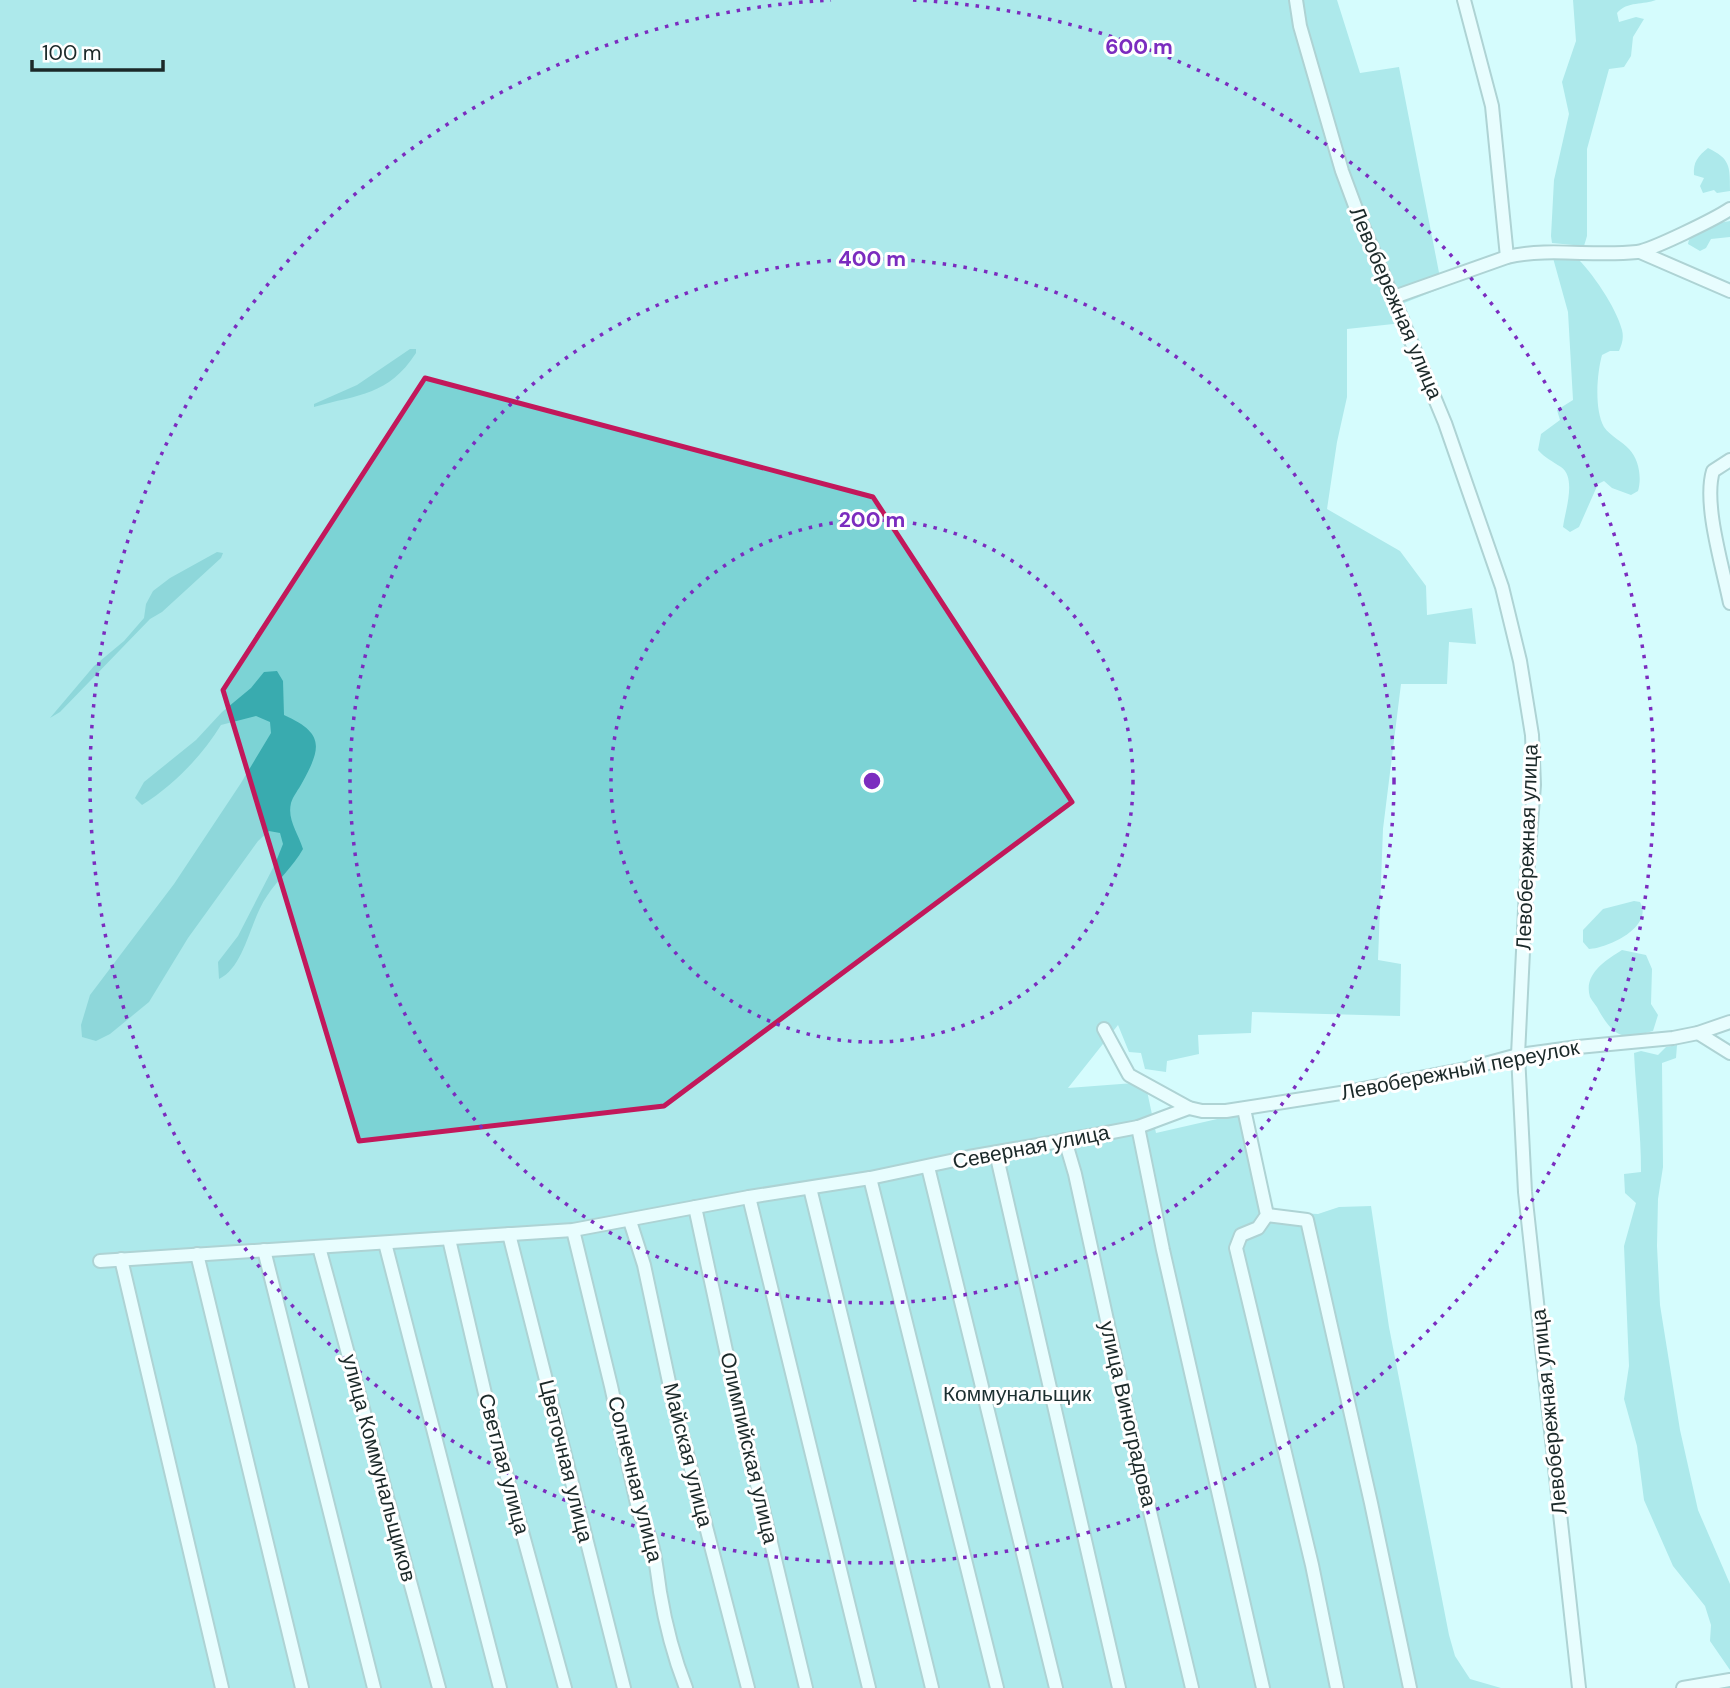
<svg xmlns="http://www.w3.org/2000/svg" width="1730" height="1688" viewBox="0 0 1730 1688" font-family="'DM Sans',sans-serif">
  <style>
    .green { fill: #7cd3d5 }
    .water { fill: #39abaf }
    .lines { fill: none; stroke-linecap: round; stroke-linejoin: round }
    .minor-casing { stroke: #7ea2a2; stroke-width: 16 }
    .minor { stroke: #fff; stroke-width: 12 }
    .marked { fill: none; stroke: #c2185b; stroke-width: 5; stroke-linejoin: round }
    .ring { fill: none; stroke: #7b2cbf; stroke-width: 3.5; stroke-dasharray: 3.5 7 }
    .labels { text-anchor: middle; dominant-baseline: central; stroke-width: 6; stroke-linejoin: round; paint-order: stroke }
    .street-label { font-size: 21px; fill: #1b2929; stroke: #fff }
    .park-label { font-size: 21px; fill: #1b2f30; stroke: #fff }
    .centre { fill: #7b2cbf; stroke: #fff; stroke-width: 3.5 }
    .ring-label { font-size: 21px; text-anchor: middle; font-weight: bold; fill: #7b2cbf; stroke: #fff; stroke-width: 6; stroke-linejoin: round; paint-order: stroke }
  </style>
  <rect width="100%" height="100%" fill="#d6fcfd"/>
  <g class="green">
    <polygon points="0,0 1337,0 1360,73 1399,67 1442,288 1404,303 1412,322 1347,329 1347,397 1337,442 1327,509 1400,551 1426,586 1427,615 1472,608 1476,644 1449,642 1447,684 1401,684 1383,829 1378,960 1401,964 1400,1016 1252,1012 1251,1033 1198,1035 1199,1054 1167,1061 1166,1072 1145,1069 1141,1053 1129,1052 1118,1025 1068,1088 1134,1083 1147,1091 1156,1133 1239,1114 1260,1211 1318,1214 1339,1207 1371,1206 1389,1327 1449,1635 1455,1656 1470,1679 1501,1688 0,1688"/>
    <path d="M1573,0H1656C1644,5 1627,1 1617,13L1619,22L1636,17L1644,19L1633,37L1631,56L1624,67L1609,69L1587,149V236L1584,246L1552,243L1551,236L1554,180L1569,114L1562,82L1576,41Z"/>
    <path d="M1708,148C1730,159 1730,165 1730,191L1717,193L1714,190L1703,193L1700,186L1704,178L1694,175C1693,162 1698,156 1708,148Z"/>
    <path d="M1730,221V237L1711,239L1706,248L1700,251L1688,244C1690,228 1716,223 1730,221Z"/>
    <path d="M1575,256C1592,272 1616,307 1622,330C1624,338 1622,344 1619,351H1610L1602,355C1597,373 1594,409 1604,427C1610,436 1622,441 1629,449C1639,459 1642,478 1638,491L1631,495L1612,488L1604,481L1598,484L1579,527L1570,532L1563,527C1565,511 1577,478 1561,467C1552,461 1545,458 1538,450L1541,434L1560,420L1557,410L1573,400L1568,312L1553,258Z"/>
    <path d="M1634,901L1640,902C1654,926 1609,948 1589,949L1583,942V930L1603,909Z"/>
    <path d="M1622,950L1646,955L1652,969L1651,1004L1658,1015L1653,1031C1622,1040 1615,1038 1599,1011C1597,1006 1592,1001 1590,997C1583,974 1606,960 1622,950Z"/>
    <path d="M1677,1045L1676,1058L1662,1063L1663,1167L1658,1199L1657,1246L1660,1305L1680,1430L1698,1510L1730,1584V1670L1710,1641L1711,1625L1705,1606L1673,1566L1644,1500L1637,1446L1624,1399L1629,1366L1624,1246L1636,1203L1625,1193L1624,1174L1641,1172C1641,1132 1636,1093 1634,1053L1641,1051L1658,1055L1666,1047Z"/>
  </g>
  <g class="water">
    <path d="M410,349H416V353C388,396 359,394 314,407V404L357,385Z"/>
    <polygon points="217,552 223,553 221,558 162,612 150,619 60,712 50,718 94,666 124,641 144,618 146,604 153,591 170,578"/>
    <path d="M277,671L283,681L284,715C324,733 322,747 302,783C299,789 293,796 291,803C287,820 298,833 303,849C293,867 278,879 267,896C250,920 245,967 219,979L218,962L238,936L275,864L283,844L280,833L269,831L258,841L188,938L149,1002L110,1034L96,1041L82,1037L81,1025L90,995L174,884L241,783L271,733L270,722L256,716L221,725C201,757 174,785 142,805L135,798L144,782L196,740L222,712L251,688L264,672Z"/>
  </g>
  <g class="lines">
    <g class="minor-casing">
      <g id="minor">
        <polyline points="1296,0 1300,26 1342,171 1358,214 1445,423 1502,587 1520,661 1532,735 1534,785 1526,889 1518,1055 1525,1192 1579,1688"/>
        <polyline points="1464,0 1492,106 1507,257"/>
        <polyline points="1640,252 1730,291"/>
        <path d="M1394,297L1507,257C1551,247 1592,257 1637,252C1652,250 1715,219 1730,209"/>
        <path d="M1730,460L1713,471C1703,504 1723,568 1730,603"/>
        <polyline points="1104,1029 1129,1075 1189,1108 1202,1111 1226,1111 1347,1092 1466,1069 1518,1055 1578,1047 1673,1038 1698,1033 1730,1022"/>
        <polyline points="1698,1033 1730,1053"/>
        <polyline points="1244,1109 1267,1215 1258,1228 1241,1235 1236,1248 1312,1565 1337,1688"/>
        <polyline points="1138,1127 1163,1250 1263,1688"/>
        <polyline points="1065,1140 1075,1174 1137,1457 1192,1688"/>
        <polyline points="996,1153 1119,1688"/>
        <polyline points="928,1167 1056,1688"/>
        <polyline points="870,1178 997,1688"/>
        <polyline points="810,1188 932,1688"/>
        <polyline points="749,1197 869,1688"/>
        <polyline points="695,1207 736,1397 806,1688"/>
        <polyline points="1267,1215 1307,1220 1371,1503 1410,1688"/>
        <polyline points="630,1221 644,1265 672,1396 748,1688"/>
        <path d="M573,1230L611,1386L639,1513C654,1538 656,1564 660,1592C665,1622 675,1660 686,1688"/>
        <polyline points="509,1234 624,1688"/>
        <polyline points="449,1239 490,1415 565,1688"/>
        <polyline points="385,1243 500,1688"/>
        <polyline points="319,1247 439,1688"/>
        <polyline points="264,1250 374,1688"/>
        <polyline points="197,1254 302,1688"/>
        <polyline points="121,1259 222,1688"/>
        <polyline points="100,1261 573,1230 749,1197 870,1178 969,1157 1112,1132 1138,1127 1189,1108"/>
        <polyline points="1683,1688 1730,1680"/>
      </g>
    </g>
    <use href="#minor" class="minor"/>
  </g>
  <path d="M0 0H1730V1688H0ZM425,378L873,497L1072,802L664,1106L359,1141L223,690Z" fill="#d6fcfd" fill-opacity=".55" fill-rule="evenodd"/>
  <path class="marked" d="M425,378L873,497L1072,802L664,1106L359,1141L223,690Z"/>
  <g class="ring">
    <circle cx="872" cy="781" r="261"/>
    <circle cx="872" cy="781" r="522"/>
    <path d="M913 0A782 782 0 1 1 831 0"/>
  </g>
  <g class="labels">
    <g class="street-label">
      <text transform="translate(1396 303) rotate(67)">Левобережная улица</text>
      <text transform="translate(1527 847) rotate(-88)">Левобережная улица</text>
      <text transform="translate(1460 1070) rotate(-11)">Левобережный переулок</text>
      <text transform="translate(1031 1147) rotate(-11)">Северная улица</text>
      <text transform="translate(1549 1412) rotate(-96)">Левобережная улица</text>
      <text transform="translate(1128 1414) rotate(77)">улица Виноградова</text>
      <text transform="translate(749 1448) rotate(77)">Олимпийская улица</text>
      <text transform="translate(688 1455) rotate(76)">Майская улица</text>
      <text transform="translate(566 1461) rotate(76)">Цветочная улица</text>
      <text transform="translate(504 1464) rotate(75)">Светлая улица</text>
      <text transform="translate(379 1468) rotate(75)">улица Коммунальщиков</text>
      <text transform="translate(635 1479) rotate(76)">Солнечная улица</text>
    </g>
    <g class="park-label">
      <text x="1017" y="1394">Коммунальщик</text>
    </g>
  </g>
  <circle cx="872" cy="781" r="10" class="centre"/>
  <g class="ring-label">
    <text x="1139" y="54">600 m</text>
    <text x="872" y="266">400 m</text>
    <text x="872" y="527">200 m</text>
  </g>
  <path d="M32 60v10h131v-10" fill="none" stroke="#1b2929" stroke-width="3.5"/>
  <text x="42" y="60" font-size="21" fill="#1b2929" stroke="#ffffff" stroke-width="5" paint-order="stroke">100 m</text>
</svg>
